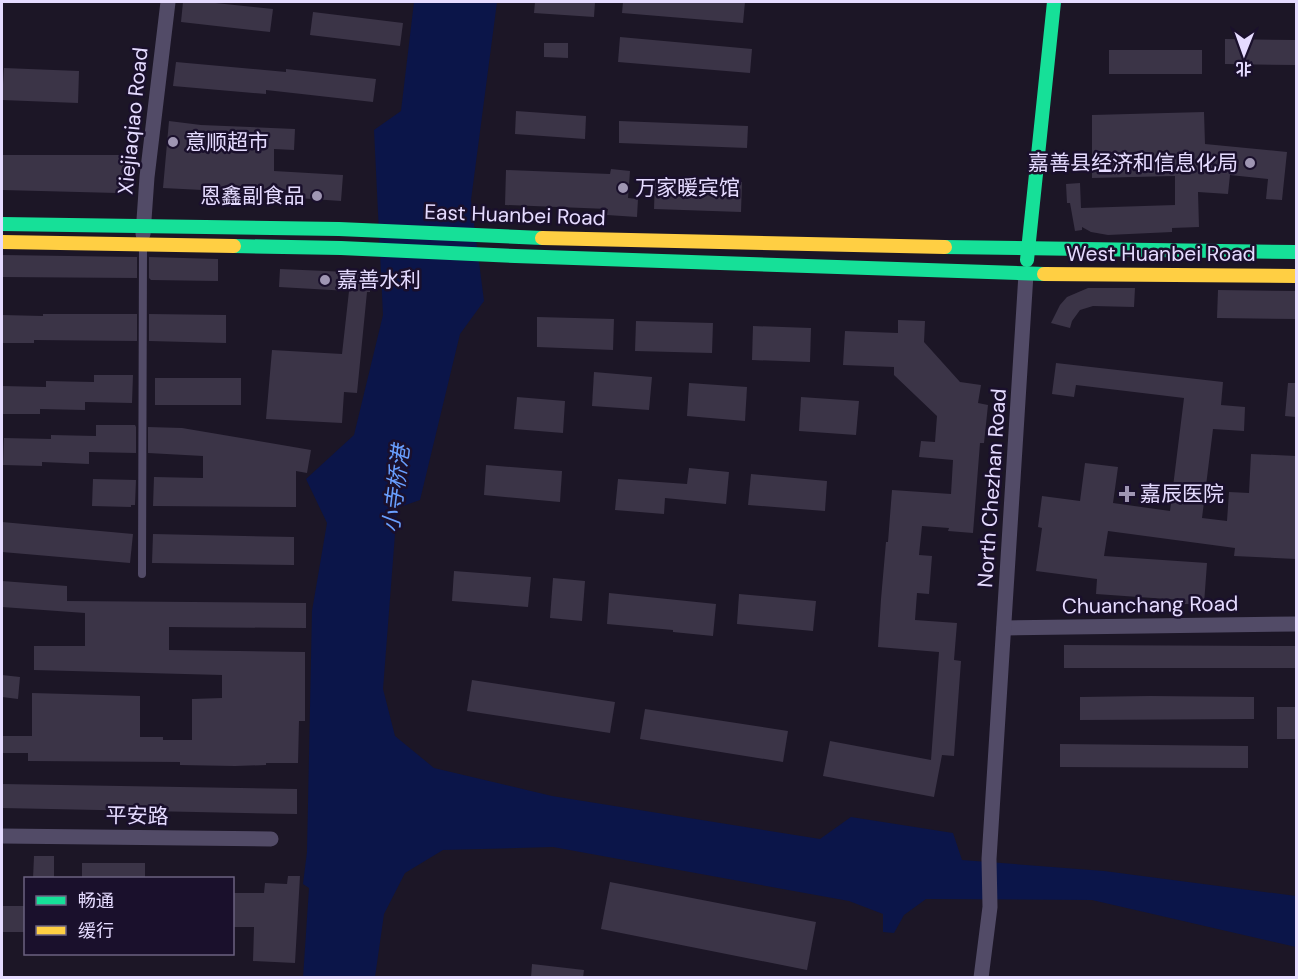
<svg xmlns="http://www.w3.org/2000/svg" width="1298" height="979" viewBox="0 0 1298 979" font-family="'DM Sans','Noto Sans SC',sans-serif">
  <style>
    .water { fill: #0b1549 }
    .building { fill: #3b3447 }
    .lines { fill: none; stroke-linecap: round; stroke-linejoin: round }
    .lane { stroke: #524b67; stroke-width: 8 }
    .street { stroke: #524b67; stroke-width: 15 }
    .fast { stroke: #16e098; stroke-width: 14 }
    .slow { stroke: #ffcf43; stroke-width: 14 }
    .poi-dot { fill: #9f96b3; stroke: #1a102c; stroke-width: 2 }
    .labels { text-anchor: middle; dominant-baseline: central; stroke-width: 5; stroke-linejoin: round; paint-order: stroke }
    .street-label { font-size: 21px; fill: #e5dbff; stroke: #1a102c }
    .poi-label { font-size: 21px; fill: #e5dbff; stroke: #1a102c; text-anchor: start }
    .water-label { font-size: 22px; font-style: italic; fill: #699fff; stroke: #1a102c }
  </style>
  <rect width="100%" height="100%" fill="#1c1626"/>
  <polygon class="water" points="414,2 497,2 471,200 484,301 460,334 420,500 397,508 383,689 395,736 434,768 552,796 820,839 851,817 953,833 962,860 1104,871 1296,896 1296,947 1092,900 926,899 904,915 894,933 883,932 883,914 849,901 553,847 443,850 405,873 384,914 375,977 303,978 309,888 303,884 307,852 312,611 327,523 306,479 354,435 383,315 374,130 401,111"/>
  <g class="building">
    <polygon points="183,2 206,2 273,9 270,32 181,22"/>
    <polygon points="535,2 595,2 594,17 534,13"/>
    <polygon points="623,2 745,2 743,23 622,13"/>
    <polygon points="313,12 403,23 400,46 310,35"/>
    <polygon points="620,37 752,49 750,73 618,62"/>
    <polygon points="1225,39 1296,40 1296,65 1225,64"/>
    <polygon points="544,43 568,43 568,58 544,57"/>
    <rect x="1109" y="50" width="93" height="24"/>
    <polygon points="176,62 286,72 286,69 376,79 373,102 266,90 266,94 173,86"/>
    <polygon points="4,68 79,71 78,103 2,100"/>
    <polygon points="516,111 586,116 585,139 515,134"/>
    <polygon points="1204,112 1205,144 1287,152 1282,200 1266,199 1268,179 1230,175 1228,194 1198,192 1199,227 1172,228 1172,232 1108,235 1091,232 1082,227 1082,230 1075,231 1070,203 1067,203 1066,184 1080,183 1081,208 1175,205 1175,176 1092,178 1092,115"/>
    <polygon points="169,121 201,125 295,129 294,150 274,149 274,171 343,175 341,201 283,197 283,194 163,188"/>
    <polygon points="619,121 748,126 747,148 619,143"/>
    <polygon points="2,155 132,155 132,183 128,188 117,193 2,190"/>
    <polygon points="611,169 630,171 628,198 638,199 637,217 607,215 608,209 505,205 506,170 610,174"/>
    <polygon points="655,179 742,182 741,212 654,209"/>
    <polygon points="2,255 137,257 137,278 2,277"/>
    <polygon points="149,257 218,259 218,281 151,280 149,278"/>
    <polygon points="280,269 371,273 370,292 367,292 357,393 344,392 342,423 266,419 272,350 342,354 349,291 279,287"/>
    <polygon points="1088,288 1135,288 1134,307 1093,306 1080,310 1072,321 1070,328 1051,323 1060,305 1067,297"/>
    <polygon points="1218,290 1296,291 1296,319 1217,318"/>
    <polygon points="43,314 137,314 137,341 34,340 34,343 2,343 2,315 43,316"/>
    <polygon points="149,314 226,315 226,343 149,341"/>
    <polygon points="537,317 614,319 613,350 537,347"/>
    <polygon points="898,320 925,321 924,342 960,382 981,385 978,403 988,405 984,443 980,443 973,533 948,531 949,528 922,526 919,555 932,556 929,594 917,593 915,620 957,623 954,660 961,661 954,756 942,755 934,797 823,776 830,741 931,760 939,652 878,647 881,599 886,542 888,542 892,490 951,494 953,460 919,457 921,441 935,442 937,416 894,375 894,367 843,365 845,331 898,333"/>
    <polygon points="636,321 713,323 712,353 635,351"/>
    <polygon points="753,326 811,328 810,362 752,360"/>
    <polygon points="1056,363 1223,382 1221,405 1245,407 1244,431 1213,429 1202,518 1227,521 1229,492 1249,493 1251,454 1296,456 1296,559 1234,556 1235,548 1108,531 1104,556 1207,563 1204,604 1181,604 1181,600 1096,594 1097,579 1036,571 1042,528 1038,527 1042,496 1080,501 1085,463 1118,467 1113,503 1170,511 1184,398 1076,385 1074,397 1052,394"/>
    <polygon points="594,372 652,377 649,410 592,406"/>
    <polygon points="94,375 133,375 132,403 85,402 85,410 40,409 40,414 2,414 2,386 46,387 46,381 94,382"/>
    <rect x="155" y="378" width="86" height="27"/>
    <polygon points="689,383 747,387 745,421 687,416"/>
    <polygon points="1288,383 1296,383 1296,417 1285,416"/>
    <polygon points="517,397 565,401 563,433 514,429"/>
    <polygon points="801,397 859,401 856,435 799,431"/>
    <polygon points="96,425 135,425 136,427 136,453 89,452 89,464 42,462 42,466 3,465 4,438 51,439 51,435 96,436"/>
    <polygon points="148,427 182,428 311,450 307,473 296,471 296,507 153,506 154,477 203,478 203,456 148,453"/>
    <polygon points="486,465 562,471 560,502 484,495"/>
    <polygon points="689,468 729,472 726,504 665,498 664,514 615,510 618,479 687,484"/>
    <polygon points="751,474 827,481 825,511 748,505"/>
    <polygon points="93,479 136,480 135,505 131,505 131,507 92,506"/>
    <polygon points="2,522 133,534 130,563 2,552"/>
    <polygon points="153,534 294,537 294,565 152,563"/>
    <polygon points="454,571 531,577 528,607 452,601"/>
    <polygon points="553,578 585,581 582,621 550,618"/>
    <polygon points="2,581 67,586 67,601 306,603 306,628 169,627 169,650 305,652 305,721 299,721 298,763 266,763 266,765 235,766 180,765 180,762 28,761 28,753 2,753 2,736 32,736 32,693 140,696 140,737 163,737 163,740 192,740 192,699 222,698 222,675 34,670 34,646 85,646 85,613 2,607"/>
    <polygon points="609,593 716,604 713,636 673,632 673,630 607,624"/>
    <polygon points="739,594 816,601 813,631 737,624"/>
    <polygon points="1064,645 1296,646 1296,668 1064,668"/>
    <polygon points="2,675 20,677 18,699 2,697"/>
    <polygon points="472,680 615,702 610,733 467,711"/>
    <polygon points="1150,696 1254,697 1254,719 1080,720 1080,697"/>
    <rect x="1277" y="707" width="19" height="32"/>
    <polygon points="645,709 788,731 783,762 640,739"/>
    <polygon points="1060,744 1248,746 1248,768 1060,767"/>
    <polygon points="2,784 297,789 297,814 2,808"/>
    <polygon points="34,856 54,856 54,879 33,879"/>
    <rect x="82" y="863" width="63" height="16"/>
    <polygon points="288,876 300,876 295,963 253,961 254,927 232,927 232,893 264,893 265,883 287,884"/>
    <polygon points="610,882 816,922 807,970 601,929"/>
    <rect x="2" y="906" width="24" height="26"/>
    <polygon points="532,964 584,970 583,978 531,978"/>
  </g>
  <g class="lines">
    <polyline class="lane" points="142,574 143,246"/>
    <g class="street">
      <polyline points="143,234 147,177 168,2"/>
      <polyline points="1004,628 1296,624"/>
      <polyline points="2,836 271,839"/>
      <polyline points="981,978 990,907 989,859 1026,274"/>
    </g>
    <g class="fast">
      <polyline points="2,224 339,229 542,238"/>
      <polyline points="234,246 341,248 515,256 1044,274"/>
      <polyline points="945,247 1296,252"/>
      <polyline points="1027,260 1054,2"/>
    </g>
    <g class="slow">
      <polyline points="542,238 945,247"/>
      <polyline points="2,242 234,246"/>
      <polyline points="1044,274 1296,276"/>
    </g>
  </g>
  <g class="poi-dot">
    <circle cx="173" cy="142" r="6"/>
    <circle cx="1250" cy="163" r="6"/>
    <circle cx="623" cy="188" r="6"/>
    <circle cx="317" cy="196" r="6"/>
    <circle cx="325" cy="280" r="6"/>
    <path d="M1124 485h6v6h6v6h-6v6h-6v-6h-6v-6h6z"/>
  </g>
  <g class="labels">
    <g class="street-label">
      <text transform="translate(133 121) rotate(-84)">Xiejiaqiao Road</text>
      <text transform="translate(515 215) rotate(2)">East Huanbei Road</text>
      <text x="1161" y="254">West Huanbei Road</text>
      <text transform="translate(992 488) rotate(-86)">North Chezhan Road</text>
      <text transform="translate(1150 605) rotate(-1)">Chuanchang Road</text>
      <text transform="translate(137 816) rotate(1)">平安路</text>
    </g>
    <g class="poi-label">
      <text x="185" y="142">意顺超市</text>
      <text x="1238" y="163" text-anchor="end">嘉善县经济和信息化局</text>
      <text x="635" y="188">万家暖宾馆</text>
      <text x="305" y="196" text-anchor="end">恩鑫副食品</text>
      <text x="337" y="280">嘉善水利</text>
      <text x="1140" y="494">嘉辰医院</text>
    </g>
    <g class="water-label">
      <text transform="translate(396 489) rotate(-83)">小寺桥港</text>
    </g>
  </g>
  <rect width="1298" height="979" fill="none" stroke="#e5dbff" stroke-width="6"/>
  <rect x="24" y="877" width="210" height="78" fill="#1a102c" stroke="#6b6180" stroke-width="1.5"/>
  <rect x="36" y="896" width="30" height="9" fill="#16e098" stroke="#6b6180" stroke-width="1.5"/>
  <text x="78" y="907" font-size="18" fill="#e5dbff">畅通</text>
  <rect x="36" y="926" width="30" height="9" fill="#ffcf43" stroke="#6b6180" stroke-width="1.5"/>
  <text x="78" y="937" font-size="18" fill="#e5dbff">缓行</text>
  <g transform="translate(1244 54) rotate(181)" stroke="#1a102c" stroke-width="4.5" paint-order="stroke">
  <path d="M0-4.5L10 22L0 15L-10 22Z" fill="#e5dbff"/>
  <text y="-9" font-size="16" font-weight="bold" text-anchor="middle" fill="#e5dbff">北</text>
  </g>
</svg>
